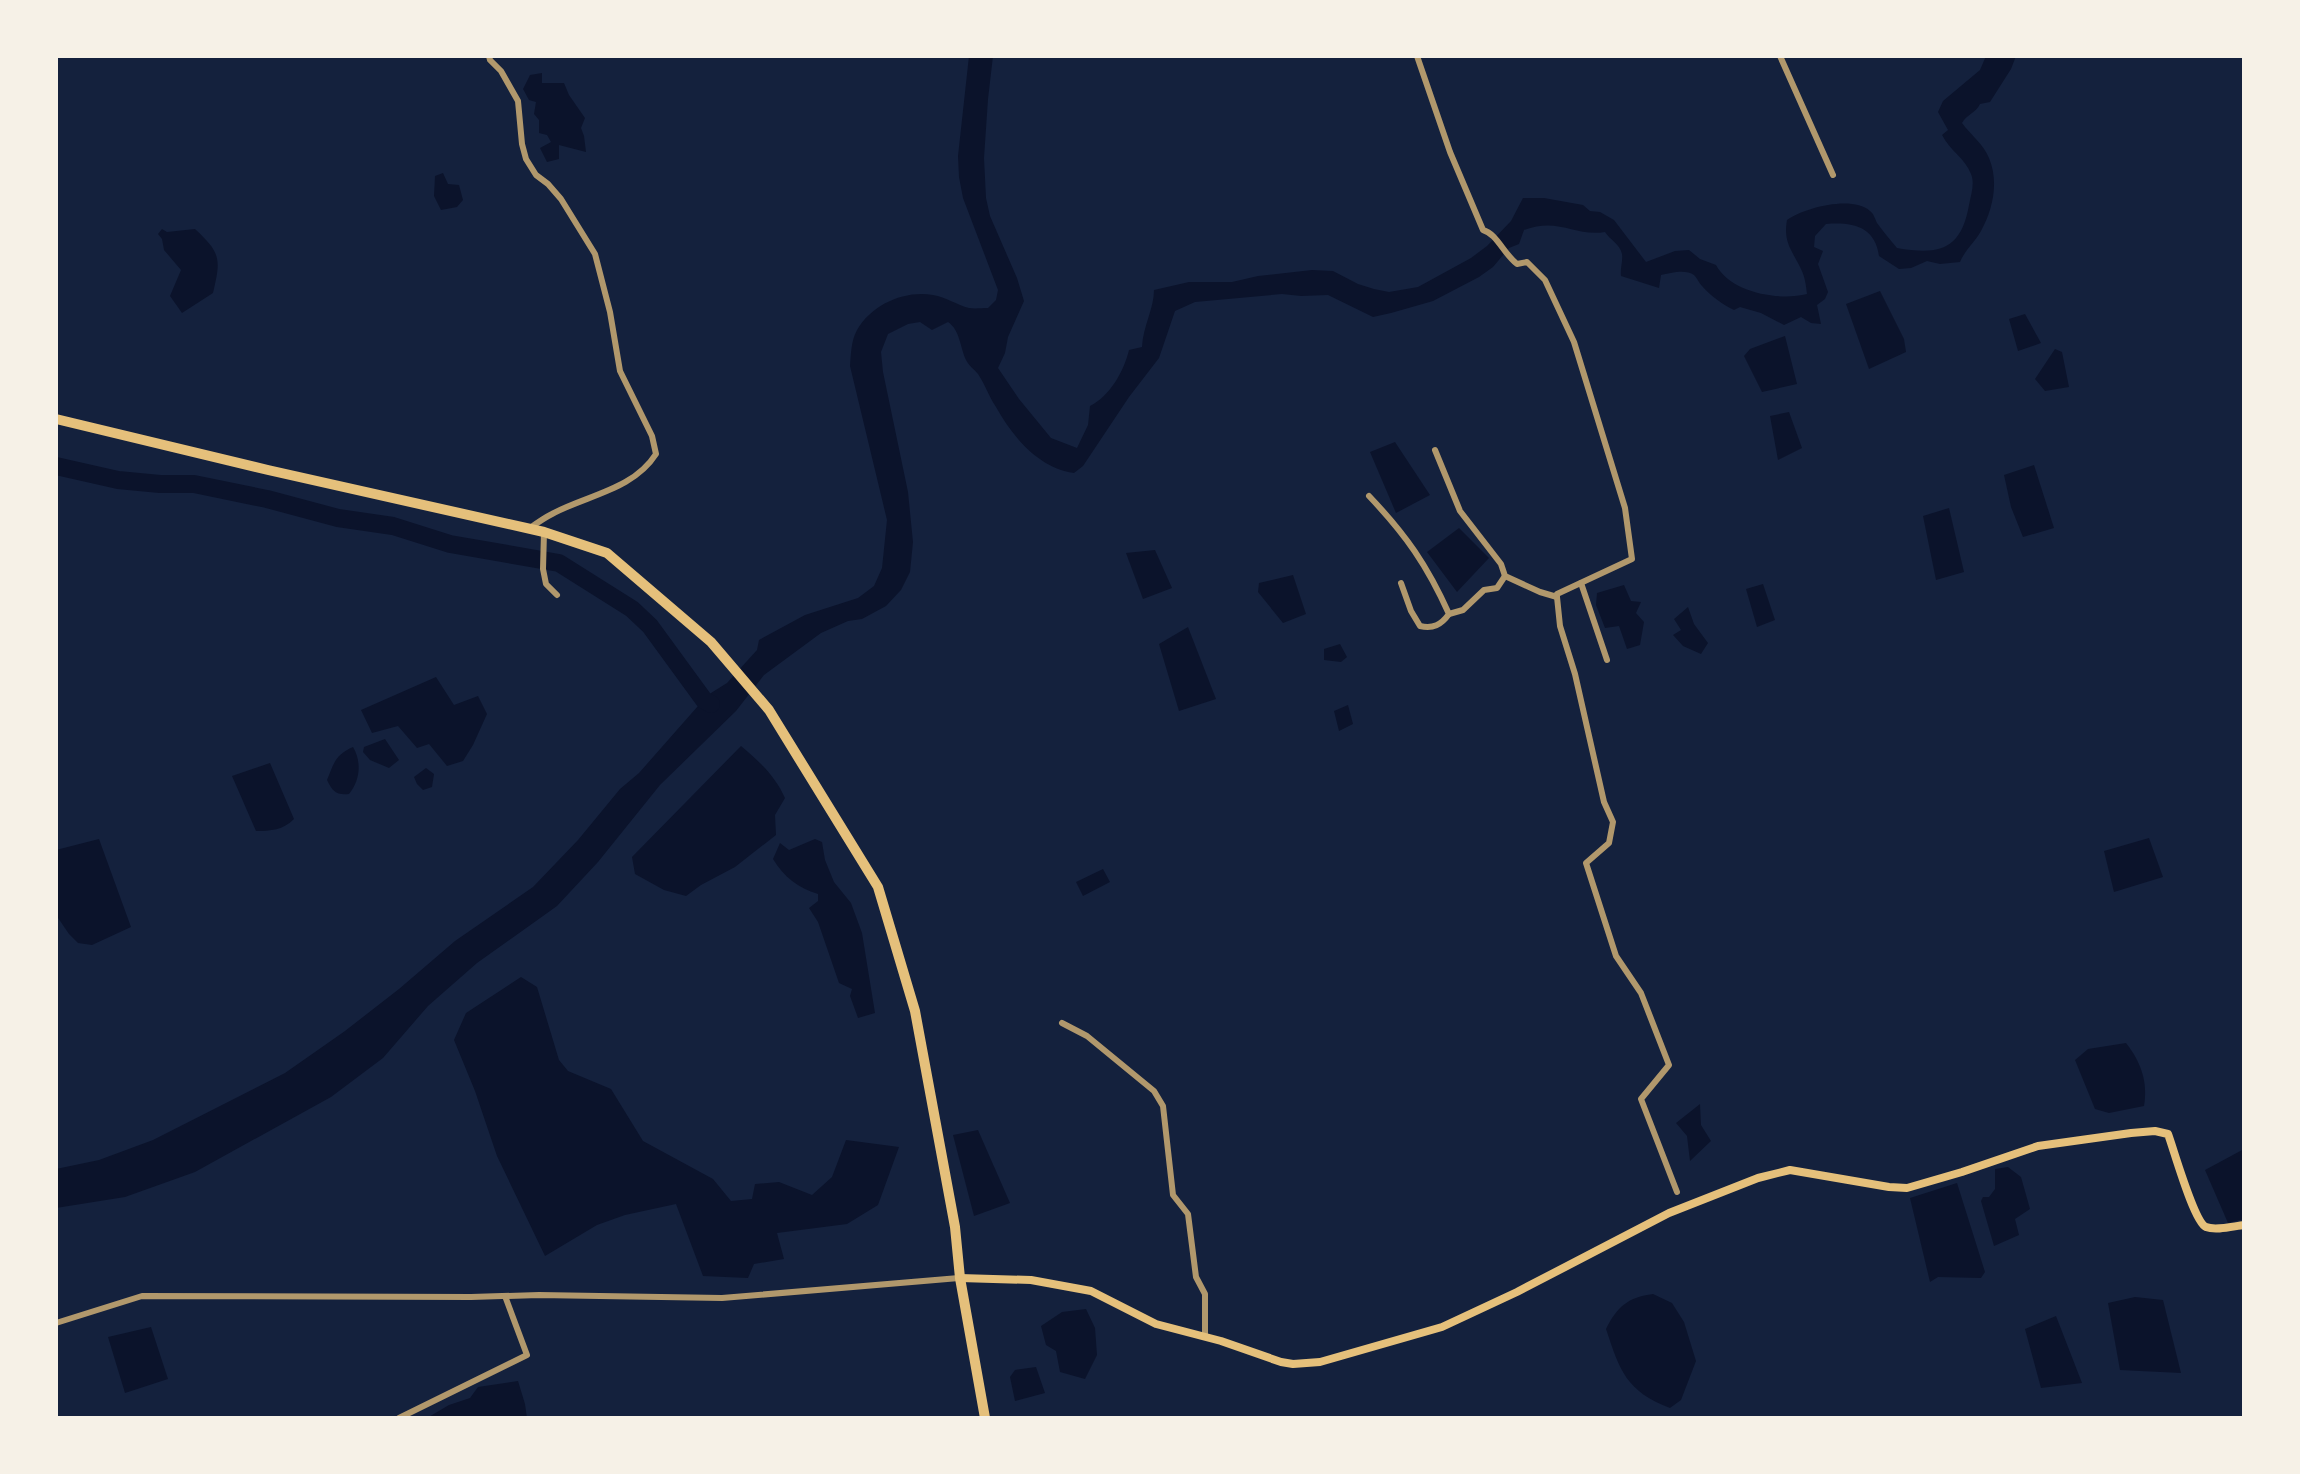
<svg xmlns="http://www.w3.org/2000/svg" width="2300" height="1474" viewBox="0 0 2300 1474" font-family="'Fira Sans Condensed',sans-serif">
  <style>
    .water { fill: #0b132b }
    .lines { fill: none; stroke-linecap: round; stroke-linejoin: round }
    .river { stroke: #0b132b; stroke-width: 18 }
    .minor { stroke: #b1986c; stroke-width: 6 }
    .secondary { stroke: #e5c07b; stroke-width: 8 }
    .trunk { stroke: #e5c07b; stroke-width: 10 }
  </style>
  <rect width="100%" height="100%" fill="#14213d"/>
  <g class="water">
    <path d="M969,56H993L988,99L984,158L986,198L990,216L1017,278L1024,301L1008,337L1005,353L998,368L1019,399L1051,438L1077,448L1088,425L1090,406C1110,396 1124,371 1129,350L1142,347C1143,326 1154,309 1154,290L1189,282H1232L1258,276L1312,270L1333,271L1358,284L1374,289L1389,292L1418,287L1471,258L1487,246L1511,221L1523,198H1544L1583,205L1590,211L1600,212L1614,220L1646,262L1675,251L1689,250L1700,259L1716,265C1731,293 1779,301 1807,294C1806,285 1805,277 1801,269C1792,250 1783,243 1787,220C1804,208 1852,195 1870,211C1874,214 1875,219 1877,223C1883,231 1890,240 1897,248C1938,255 1961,251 1969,205C1971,195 1975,183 1971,174C1965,158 1950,151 1942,135L1948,130L1938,112L1943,101L1980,70L1986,56H2016L2011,69L1990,102L1980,104C1976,113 1967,114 1962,123C1970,134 1984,145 1989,158C1999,182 1993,209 1981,231C1975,242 1965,250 1960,262L1940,264L1927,261L1911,268L1899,269L1879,256C1875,226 1852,222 1826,224L1815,236L1814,247L1823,251L1818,264L1828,292L1825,299L1817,305L1821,324L1811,323L1801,317L1784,325L1761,313L1740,307L1734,310C1722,304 1711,296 1702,286C1699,283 1697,278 1694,275C1686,269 1670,273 1661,275L1659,288L1621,276C1620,269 1623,261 1622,254C1620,244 1610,240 1605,232C1575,237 1559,217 1524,230L1519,244L1509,248L1493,267L1479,277L1433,301L1391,313L1373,317L1328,295L1301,296L1282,294L1195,302L1175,311L1159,358L1129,397L1083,466L1074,473C1038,468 1013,437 996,407C989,397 985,384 978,374C974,369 969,366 966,360C960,347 960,330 948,322L932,330L920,322L908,324L888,334L881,352L883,372L908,492L913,542L910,572L901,590L886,606L862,619L848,621L821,633L764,675L736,711L660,785L598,862L557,906L477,963L428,1006L383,1058L331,1097L195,1172L125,1197L56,1208V1169L99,1160L153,1140L285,1073L345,1031L399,989L455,941L533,887L578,840L620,789L639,773L698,706L711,693L727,683L757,650L759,640L805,615L858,598L874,586L882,568L887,520L850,366C851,354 851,341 857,330C872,304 905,290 933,295C946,297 957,305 969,308C975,309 982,308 988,308L996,300L998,290L963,198L959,177L958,156Z"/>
    <polygon points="542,73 542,83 564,83 569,95 585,118 581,128 584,136 586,152 559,145 559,159 547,162 540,148 551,142 547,135 539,133 539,120 534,114 536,102 529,100 523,89 530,75"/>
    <polygon points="443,173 448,184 459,185 463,200 457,207 441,210 434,196 435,176"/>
    <path d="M162,229L167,232L195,229C221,253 221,259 213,293L182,313L170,296L181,270L164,250L162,239L158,234Z"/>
    <polygon points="1880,291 1904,339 1906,352 1869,369 1846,304"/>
    <polygon points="2025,314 2041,343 2018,351 2009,319"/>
    <polygon points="1785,336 1797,384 1762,392 1744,356 1750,349"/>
    <polygon points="2055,349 2062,352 2069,387 2045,391 2035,379"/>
    <polygon points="1789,412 1802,448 1778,460 1770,416"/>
    <polygon points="1395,442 1430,495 1396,513 1370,452"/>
    <polygon points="2034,465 2054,528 2023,537 2011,507 2004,475"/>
    <polygon points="1949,508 1964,572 1936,580 1923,516"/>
    <polygon points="1459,528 1489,558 1457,592 1427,552"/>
    <polygon points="1155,550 1172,588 1143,599 1126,553"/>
    <polygon points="1293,575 1306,614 1283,623 1258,592 1259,583"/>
    <polygon points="1763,584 1775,620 1757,627 1746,589"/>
    <polygon points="1624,585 1631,601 1641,602 1636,613 1644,622 1640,645 1627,649 1619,626 1605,628 1596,605 1597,593"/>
    <polygon points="1688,607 1694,624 1708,643 1701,654 1683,646 1673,635 1681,630 1674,619"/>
    <polygon points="1188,627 1216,699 1179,711 1159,644"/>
    <polygon points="1340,644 1347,657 1341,662 1324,660 1324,649"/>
    <polygon points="436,677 454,705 478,696 487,714 473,745 463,761 447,766 429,744 417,748 398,726 372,733 361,710"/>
    <polygon points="1348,705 1353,724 1339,731 1334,711"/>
    <polygon points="385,739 399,760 389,768 370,760 363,752 364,747"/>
    <path d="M741,746C760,762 775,776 785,798L775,815L776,835L735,867L701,885L686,896L664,890L635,874L632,857Z"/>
    <path d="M353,747C362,762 360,781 349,794C336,795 333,792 327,780C334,763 335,755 353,747Z"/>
    <path d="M270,763L294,819C283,830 271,831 256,831L232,776Z"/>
    <polygon points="426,768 434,774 432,787 423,790 417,784 414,777"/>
    <polygon points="2149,838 2163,877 2114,892 2104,851"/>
    <polygon points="99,839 131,927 92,945 78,943 69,934 56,915 56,850"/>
    <path d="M815,839L822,842L825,860L834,882L851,903L862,933L875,1013L858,1018L850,996L852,989L839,983L818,922L809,908L818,901V894C798,888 784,877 773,859L780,843L789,850Z"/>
    <polygon points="1103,869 1110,882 1083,896 1076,882"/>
    <polygon points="521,977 537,987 559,1060 568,1071 611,1089 643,1141 713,1179 731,1201 752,1199 755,1184 779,1182 812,1195 832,1177 846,1140 899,1147 878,1205 847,1224 777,1233 784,1259 754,1264 748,1278 703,1276 676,1204 625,1215 597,1225 545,1256 497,1156 475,1091 454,1040 466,1013"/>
    <path d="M2126,1043C2141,1062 2148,1082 2144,1106L2109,1113L2095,1109L2075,1060L2088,1049Z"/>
    <polygon points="1700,1104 1701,1125 1711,1141 1690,1161 1687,1136 1676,1123"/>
    <polygon points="978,1130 1010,1203 974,1216 953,1135"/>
    <polygon points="2244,1149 2244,1219 2228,1223 2205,1170"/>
    <polygon points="2008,1167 2021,1177 2030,1209 2015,1219 2019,1235 1994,1246 1981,1201 1983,1197 1989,1197 1995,1189 1995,1169"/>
    <polygon points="1957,1183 1985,1272 1981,1278 1938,1277 1930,1282 1910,1198"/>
    <path d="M1653,1294L1672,1303L1684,1322L1696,1361L1681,1400L1670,1408C1626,1391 1620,1371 1606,1329C1617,1307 1628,1297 1653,1294Z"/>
    <polygon points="2135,1297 2163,1300 2181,1373 2120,1370 2108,1303"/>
    <polygon points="1086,1309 1095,1328 1097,1355 1085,1379 1060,1372 1056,1351 1046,1345 1041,1326 1062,1312"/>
    <polygon points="2056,1316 2082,1383 2041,1388 2025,1329"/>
    <polygon points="151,1327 168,1379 125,1393 108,1337"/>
    <polygon points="1036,1367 1045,1393 1015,1401 1010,1377 1015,1370"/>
    <polygon points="518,1381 525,1404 527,1418 427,1418 449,1405 470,1398 478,1387"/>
  </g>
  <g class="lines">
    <polyline class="river" points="56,466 118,480 160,484 194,484 267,499 338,518 393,526 450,544 559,563 632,609 650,626 704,700 711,704"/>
    <g class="minor">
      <path d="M489,56L490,60L501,71L518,101L522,144L526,159L536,175L548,184L561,199L595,254L610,312L620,371L652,436L656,454C633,490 587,495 552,514C544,518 537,523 530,528"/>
      <path d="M1417,56L1450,152L1483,230C1497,234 1503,253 1517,264L1527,262L1545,280L1574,342L1625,508L1632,559L1557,594V597L1560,626L1575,674L1604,802L1613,822L1609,843L1586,863L1616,956L1641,993L1669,1065L1641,1099L1677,1192"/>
      <polyline points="1780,56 1833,175"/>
      <polyline points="1435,450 1460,511 1501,564 1505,576 1540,592 1557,597"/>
      <path d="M1369,496C1406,535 1427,565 1449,614C1441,625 1433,629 1420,626L1411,611L1401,583"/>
      <polyline points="544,532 543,569 546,584 557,595"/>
      <polyline points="1581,583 1607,660"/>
      <polyline points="1449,614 1463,610 1484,590 1497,588 1505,576"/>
      <polyline points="1062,1023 1087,1036 1154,1091 1163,1106 1173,1195 1188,1214 1196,1277 1205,1294 1205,1337"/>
      <polyline points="56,1323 142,1296 471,1297 539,1295 722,1298 959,1278"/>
      <polyline points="399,1418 527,1355 505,1296"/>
    </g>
    <path class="secondary" d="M960,1278L1031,1280L1091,1291L1156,1324L1221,1341L1281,1362L1293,1364L1320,1362L1442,1327L1517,1292L1669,1213L1758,1178L1790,1170L1889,1187L1907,1188L1962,1172L2038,1146L2131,1133L2155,1131L2168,1134C2174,1150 2194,1222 2206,1227C2216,1231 2234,1226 2244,1225"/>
    <polyline class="trunk" points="56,419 268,470 544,532 607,553 711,642 769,710 878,887 915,1011 955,1227 960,1278 985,1418"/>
  </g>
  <rect width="2300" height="1474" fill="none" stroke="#f6f1e7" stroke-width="116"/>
</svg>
